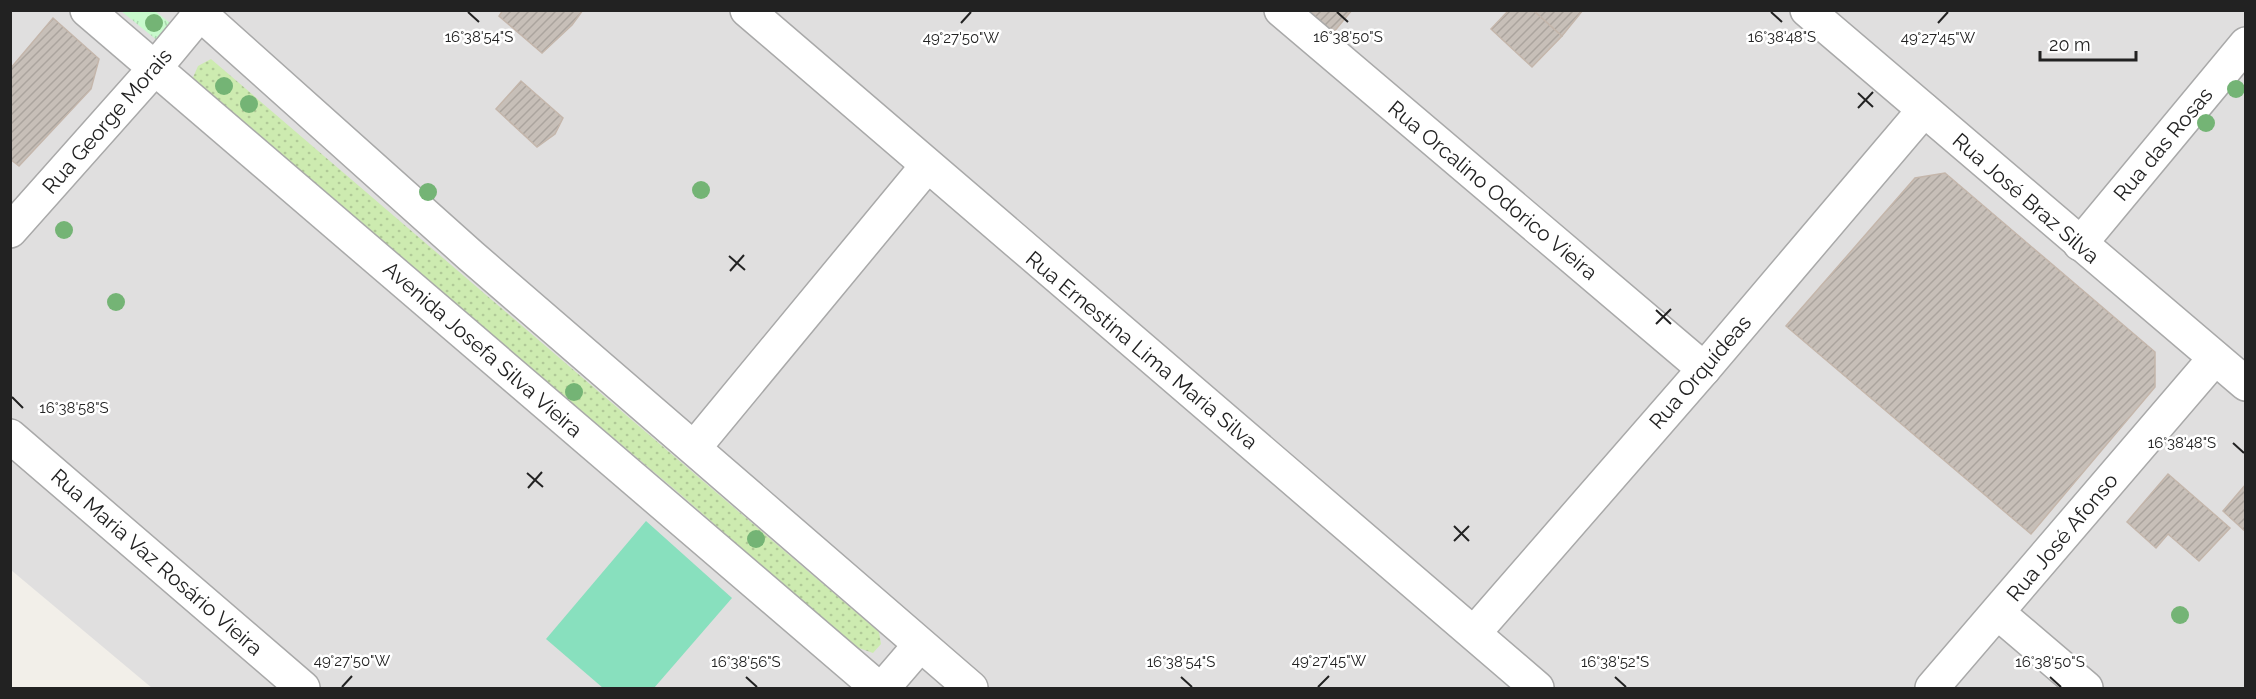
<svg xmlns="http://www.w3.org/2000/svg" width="2256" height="699" viewBox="0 0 2256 699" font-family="Raleway,sans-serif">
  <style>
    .residential { fill: #e0dfdf }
    .grass { fill: url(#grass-dots) }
    .park { fill: url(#park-tufts) }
    .pitch { fill: #88e0be }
    .building { fill: url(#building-hatch); stroke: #c4b6ab; stroke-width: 1.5 }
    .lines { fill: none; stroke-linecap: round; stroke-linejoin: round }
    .minor-casing { stroke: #a9a9a9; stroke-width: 36 }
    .minor { stroke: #fff; stroke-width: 33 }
    .tree { fill: #74b475 }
    .ticks { fill: none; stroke: #222; stroke-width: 2 }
    .labels { text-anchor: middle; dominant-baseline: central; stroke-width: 5; stroke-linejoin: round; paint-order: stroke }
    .street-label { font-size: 21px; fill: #222; stroke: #fff }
    .ticks-label { font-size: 15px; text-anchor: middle; fill: #222; stroke: #fff; stroke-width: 5; stroke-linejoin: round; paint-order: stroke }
  </style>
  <defs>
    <pattern id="grass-dots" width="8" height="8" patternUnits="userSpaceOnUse" patternTransform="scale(1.5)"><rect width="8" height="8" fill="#cdebb0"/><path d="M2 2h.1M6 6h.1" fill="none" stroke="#b0c997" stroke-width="1.8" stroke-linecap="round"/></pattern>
    <pattern id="park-tufts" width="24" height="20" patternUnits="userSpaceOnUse" patternTransform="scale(1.5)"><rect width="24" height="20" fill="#c8facc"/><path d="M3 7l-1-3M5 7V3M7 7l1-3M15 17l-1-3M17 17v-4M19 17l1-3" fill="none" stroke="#acd6af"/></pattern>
    <pattern id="building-hatch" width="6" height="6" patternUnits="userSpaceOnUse" patternTransform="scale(1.5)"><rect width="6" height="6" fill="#c7bfb8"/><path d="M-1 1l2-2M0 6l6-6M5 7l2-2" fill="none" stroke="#aba49e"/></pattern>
  </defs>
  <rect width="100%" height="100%" fill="#f2efe9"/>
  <polygon class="residential" points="10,11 2245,11 2245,688 152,688 11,570"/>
  <polygon class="grass" points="211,59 879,632 881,644 873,653 853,646 680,494 191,82 198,66"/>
  <polygon class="park" points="121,11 155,11 170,23 175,31 158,41"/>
  <polygon class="pitch" points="646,521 732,598 654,688 603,688 546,639"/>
  <g class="building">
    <polygon points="503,10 583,10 572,25 542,53 499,16"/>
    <polygon points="1312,10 1352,10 1333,33 1311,12"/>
    <polygon points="1509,10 1533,10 1562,36 1532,67 1491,29"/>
    <polygon points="1533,10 1583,10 1562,36"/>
    <polygon points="53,18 99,59 91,89 19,166 10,159 10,69"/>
    <polygon points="521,81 563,118 555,134 537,147 496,109"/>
    <polygon points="1945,173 2155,352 2155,387 2031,534 1786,326 1915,178"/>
    <polygon points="2168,474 2230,528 2199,561 2168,534 2156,548 2127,522"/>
    <polygon points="2246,484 2246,532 2223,511"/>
  </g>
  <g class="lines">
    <g class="minor-casing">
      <g id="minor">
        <polyline points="87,10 878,688"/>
        <polyline points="196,10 471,256 971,688"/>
        <polyline points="747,10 1537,688"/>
        <polyline points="1281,10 1704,369"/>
        <polyline points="1807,10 2246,384"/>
        <polyline points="10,231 155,68 203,10"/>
        <polyline points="2080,244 2246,44"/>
        <polyline points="10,436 303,688"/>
        <polyline points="694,448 927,166"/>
        <polyline points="1998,613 2086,688"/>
        <polyline points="1474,633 1704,369 1924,110"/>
        <polyline points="883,688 920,645"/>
        <polyline points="1932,688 2215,358"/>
      </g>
    </g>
    <use href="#minor" class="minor"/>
  </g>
  <g class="tree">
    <circle cx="154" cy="23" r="9"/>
    <circle cx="224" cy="86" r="9"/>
    <circle cx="2236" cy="89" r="9"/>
    <circle cx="249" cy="104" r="9"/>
    <circle cx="2206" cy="123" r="9"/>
    <circle cx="701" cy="190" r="9"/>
    <circle cx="428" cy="192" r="9"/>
    <circle cx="64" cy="230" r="9"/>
    <circle cx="116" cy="302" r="9"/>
    <circle cx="574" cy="392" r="9"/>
    <circle cx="756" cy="539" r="9"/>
    <circle cx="2180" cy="615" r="9"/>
  </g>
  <path class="ticks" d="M468,12L479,22M1337,12L1348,22M1771,12L1782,22M961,23L971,12M1938,23L1948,12M1858,93L1873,107M1858,108L1873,92M729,256L745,270M730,271L744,255M1656,310L1671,324M1656,324L1671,309M12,397L23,408M2233,443L2244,453M527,473L543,487M528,488L542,472M1454,526L1469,541M1454,541L1469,526M746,677L757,687M1181,677L1192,687M1615,677L1626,687M2050,677L2061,687M342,687L352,676M1318,687L1329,676"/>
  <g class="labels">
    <g class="street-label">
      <text transform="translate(107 121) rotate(-49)">Rua George Morais</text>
      <text transform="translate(2163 144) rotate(-50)">Rua das Rosas</text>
      <text transform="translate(1493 190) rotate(40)">Rua Orcalino Odorico Vieira</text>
      <text transform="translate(2026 198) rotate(41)">Rua José Braz Silva</text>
      <text transform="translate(483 349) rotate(41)">Avenida Josefa Silva Vieira</text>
      <text transform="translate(1142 350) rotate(40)">Rua Ernestina Lima Maria Silva</text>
      <text transform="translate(1700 372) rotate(-49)">Rua Orquídeas</text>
      <text transform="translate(2062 537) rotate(-50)">Rua José Afonso</text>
      <text transform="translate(157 562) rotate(41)">Rua Maria Vaz Rosário Vieira</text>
    </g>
  </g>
  <g class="ticks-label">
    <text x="479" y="42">16°38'54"S</text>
    <text x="1348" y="42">16°38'50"S</text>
    <text x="1782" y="42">16°38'48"S</text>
    <text x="961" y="43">49°27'50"W</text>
    <text x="1938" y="43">49°27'45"W</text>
    <text x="74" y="413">16°38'58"S</text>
    <text x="2182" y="448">16°38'48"S</text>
    <text x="352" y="666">49°27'50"W</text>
    <text x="1329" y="666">49°27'45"W</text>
    <text x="746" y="667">16°38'56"S</text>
    <text x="1181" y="667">16°38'54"S</text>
    <text x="1615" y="667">16°38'52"S</text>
    <text x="2050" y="667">16°38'50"S</text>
  </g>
  <rect width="2256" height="699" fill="none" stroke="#222222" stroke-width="24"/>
  <path d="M2040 51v9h96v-9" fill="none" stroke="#222222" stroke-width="3"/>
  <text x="2049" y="51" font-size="18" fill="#222222" stroke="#ffffff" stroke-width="4.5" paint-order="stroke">20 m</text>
</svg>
